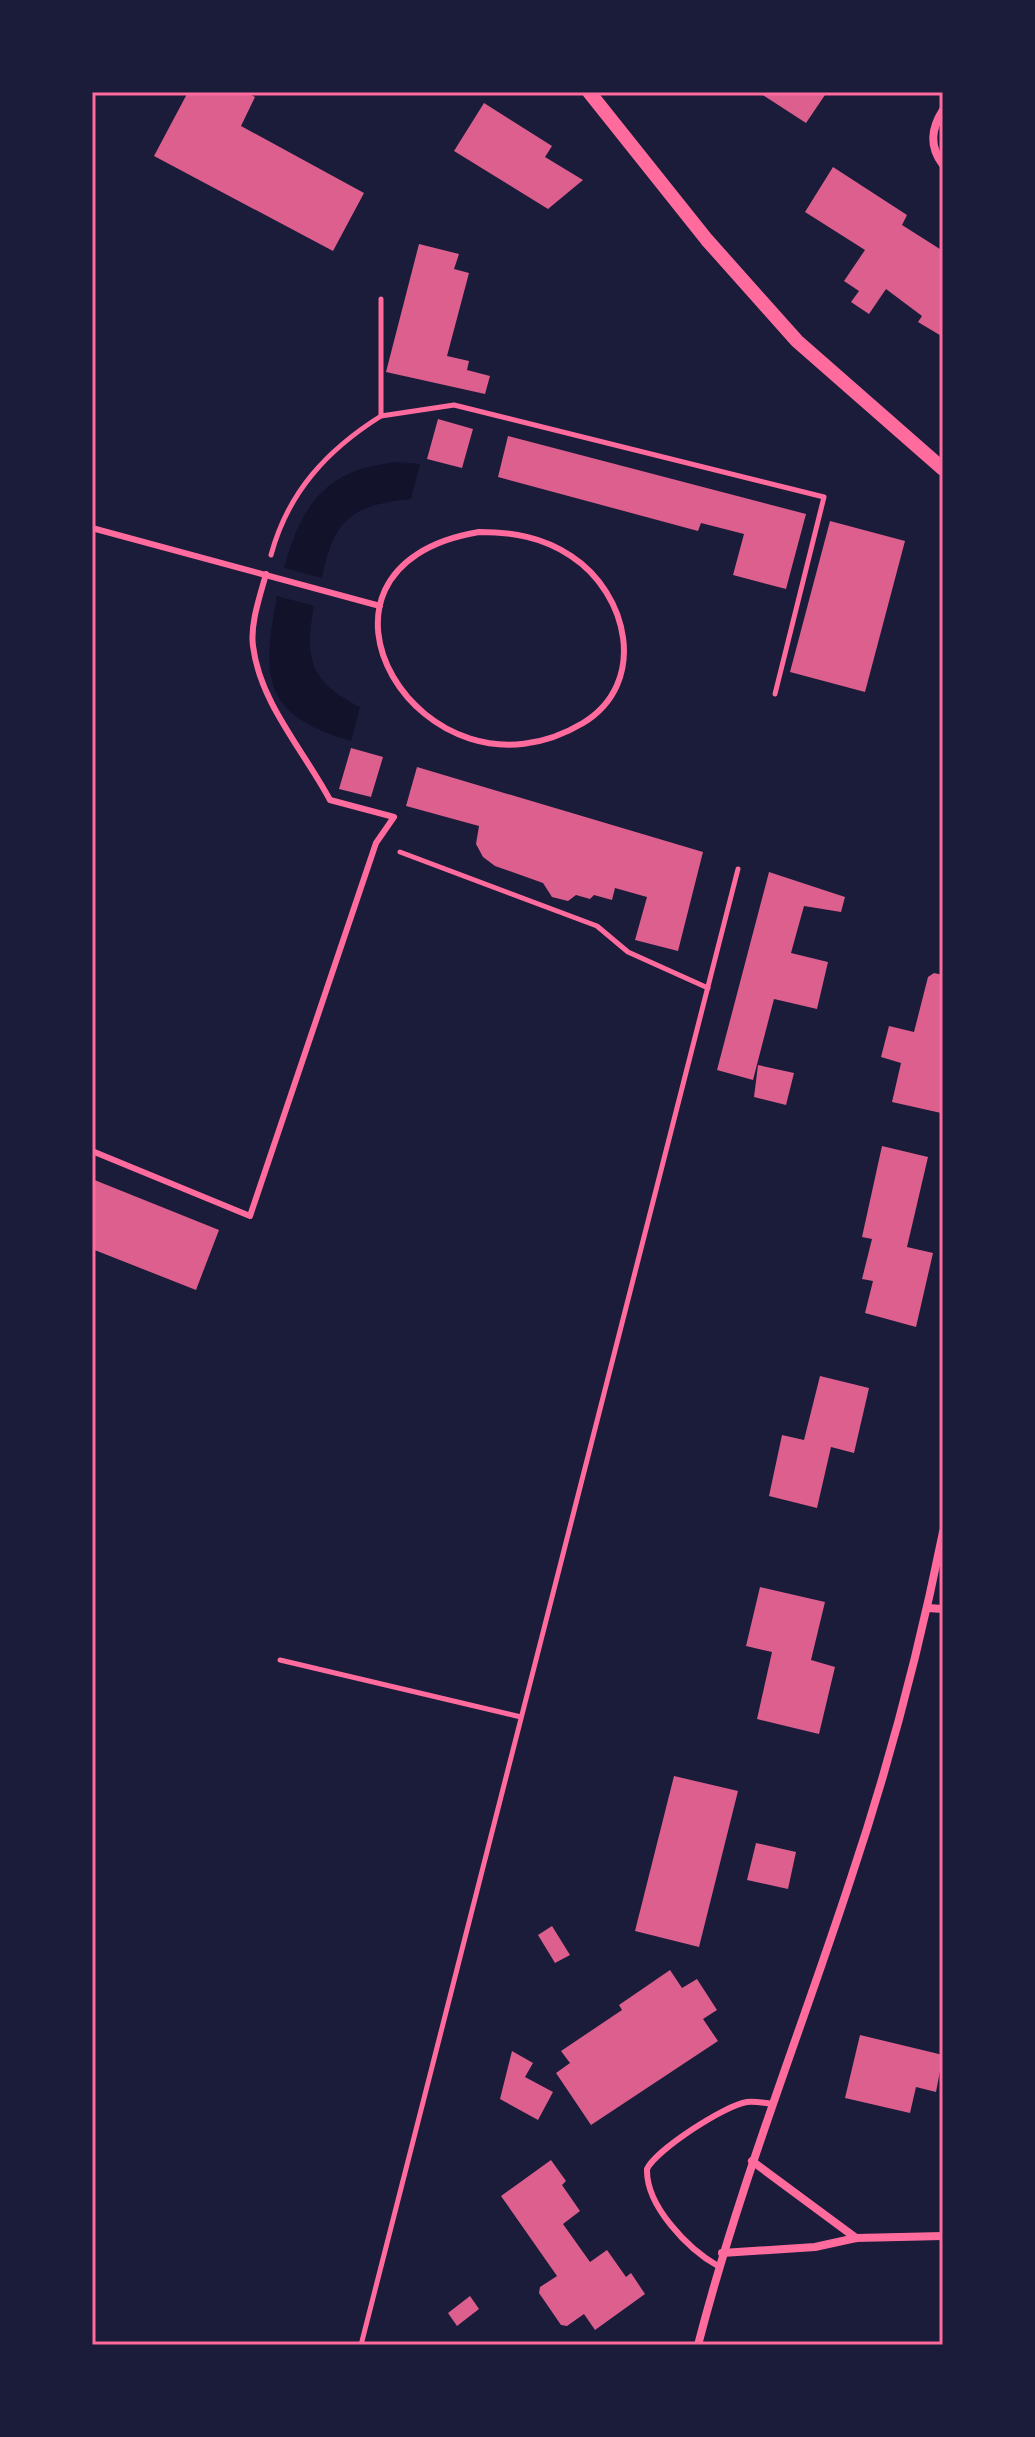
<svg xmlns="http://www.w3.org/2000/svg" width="1035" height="2437" viewBox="0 0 1035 2437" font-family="'Libre Baskerville',serif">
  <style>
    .water { fill: #12122b }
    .building { fill: #dd5f8e }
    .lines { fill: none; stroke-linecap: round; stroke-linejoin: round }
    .path { stroke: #ff6b9d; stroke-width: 5 }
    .service { stroke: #ff6b9d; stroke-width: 6 }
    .minor { stroke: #ff6b9d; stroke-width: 8 }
    .tertiary { stroke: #ff6b9d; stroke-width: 14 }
    .neatline { fill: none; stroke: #ff6b9d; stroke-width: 3 }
  </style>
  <rect width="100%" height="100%" fill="#1b1b3a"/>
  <g class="water">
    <path d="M398,462L420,464L411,499C351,505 334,519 322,578L284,568C302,503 326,469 398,462Z"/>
    <path d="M277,596L314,606C304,658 310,682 360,707L351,741C263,715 261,680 277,596Z"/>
  </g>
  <g class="building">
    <polygon points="188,92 246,92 255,97 241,126 364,193 333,251 154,156"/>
    <polygon points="758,92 827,92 806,123"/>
    <polygon points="484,103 552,146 545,157 583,180 548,209 454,151"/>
    <polygon points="833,167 907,215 902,225 943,251 943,337 918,322 922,316 886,289 869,314 851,302 859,291 844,281 865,250 805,212"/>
    <polygon points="419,244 459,254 454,269 469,273 447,356 469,361 467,370 490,376 485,394 386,372"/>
    <polygon points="438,419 473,429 462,468 427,459"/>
    <polygon points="508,436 806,514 786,589 733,575 744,534 701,523 698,531 498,477"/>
    <polygon points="830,521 905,541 865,692 790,672"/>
    <polygon points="351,748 383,757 371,797 339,789"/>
    <polygon points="417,767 703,852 678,951 635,940 647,897 615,888 612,900 594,895 590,899 576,895 568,901 552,897 543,883 495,866 483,857 476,844 479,826 406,806"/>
    <polygon points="769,872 845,897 841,912 804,906 791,953 828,962 817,1009 774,999 753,1080 717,1070"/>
    <polygon points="934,973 943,975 941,1113 892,1102 901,1063 881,1057 889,1026 914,1032 928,977"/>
    <polygon points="758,1065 794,1073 786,1105 754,1097"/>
    <polygon points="882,1146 928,1157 907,1247 933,1253 916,1327 865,1313 873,1281 862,1279 872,1239 862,1237"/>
    <polygon points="92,1179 219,1230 196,1290 92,1249"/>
    <polygon points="820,1376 869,1388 854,1453 831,1447 817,1508 769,1496 782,1435 804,1440"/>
    <polygon points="760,1587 825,1602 811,1660 835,1667 819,1734 757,1719 772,1652 746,1646"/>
    <polygon points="674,1776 738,1791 699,1947 635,1931"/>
    <polygon points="756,1843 796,1852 788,1889 747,1880"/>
    <polygon points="552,1926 570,1955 555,1963 538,1935"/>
    <polygon points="670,1970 682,1988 697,1979 717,2010 703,2019 718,2041 591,2125 556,2073 570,2063 561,2051 622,2010 619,2005"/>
    <polygon points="860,2035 943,2055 936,2092 916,2087 910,2113 845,2098"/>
    <polygon points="512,2051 533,2063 525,2077 553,2092 538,2120 500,2099"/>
    <polygon points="551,2160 566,2181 562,2185 580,2211 563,2224 590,2262 607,2250 626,2277 631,2273 645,2294 595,2330 584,2314 567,2326 561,2325 539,2293 540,2287 557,2276 501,2196"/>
    <polygon points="470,2296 479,2309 457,2326 448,2313"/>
  </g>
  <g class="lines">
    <g class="path">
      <polyline points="381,416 454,405 824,497 775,694"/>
      <path d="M271,555C288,492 327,450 381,416V299"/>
      <polyline points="400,852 597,926 628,952 708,988"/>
      <polyline points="280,1660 521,1717"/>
      <polyline points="361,2345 738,869"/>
    </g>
    <g class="service">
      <polyline points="92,528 380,606"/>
      <path d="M479,532C512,532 543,537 571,556C628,593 649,683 583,723C423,819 271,567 479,532Z"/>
      <path d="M92,1151L250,1216L376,843L394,817L330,800C304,751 260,703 253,646C250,624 260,596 266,574"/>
      <path d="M718,2266C688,2249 646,2206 647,2169C656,2150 725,2105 747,2102C755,2101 764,2103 773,2104"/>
    </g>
    <g class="minor">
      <path d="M943,110C931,129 929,146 943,165"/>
      <polyline points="928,1608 943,1609"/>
      <polyline points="752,2161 856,2238"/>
      <polyline points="722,2253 815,2247 856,2238 943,2236"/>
      <path d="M698,2345C739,2186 800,2034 851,1878C888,1768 920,1646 943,1532"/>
    </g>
    <polyline class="tertiary" points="589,92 707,240 797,341 943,469"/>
  </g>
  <rect width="1035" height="2437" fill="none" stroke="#1b1b3a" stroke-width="188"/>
  <rect x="94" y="94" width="847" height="2249" class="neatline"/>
</svg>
